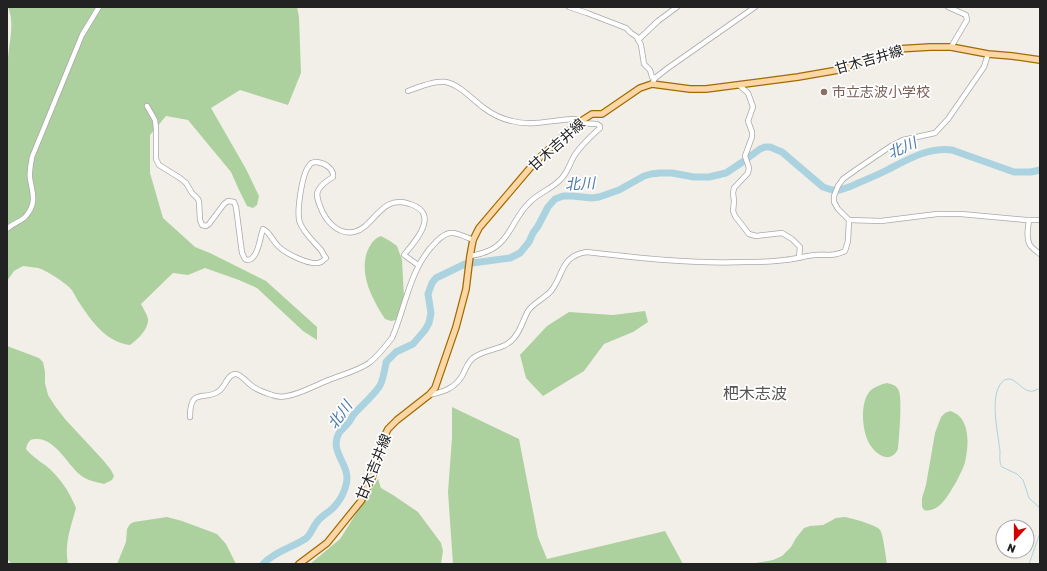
<svg xmlns="http://www.w3.org/2000/svg" width="1047" height="571" viewBox="0 0 1047 571" font-family="Rubik,'Noto Sans JP',sans-serif">
  <style>
    .forest { fill: #add19e }
    .lines { fill: none; stroke-linecap: round; stroke-linejoin: round }
    .stream { stroke: #aad3df; stroke-width: 1 }
    .river { stroke: #aad3df; stroke-width: 7 }
    .minor-casing { stroke: #a9a9a9; stroke-width: 6 }
    .major-casing { stroke: #a06b00; stroke-width: 8 }
    .minor { stroke: #fff; stroke-width: 4.5 }
    .major { stroke: #fcd6a4; stroke-width: 5.5 }
    .education-dot { fill: #8d6e63; stroke: #fff; stroke-width: 1.5 }
    .labels { text-anchor: middle; dominant-baseline: central; stroke-width: 3.5; stroke-linejoin: round; paint-order: stroke }
    .street-label { font-size: 14px; fill: #222; stroke: #fff }
    .education-label { font-size: 14px; fill: #785e54; stroke: #fff; text-anchor: start }
    .water-label { font-size: 15px; font-style: italic; fill: #4a7aab; stroke: #fff }
    .quarter-label { font-size: 16px; fill: #555; stroke: #fff }
  </style>
  <rect width="100%" height="100%" fill="#f2efe9"/>
  <g class="forest">
    <path d="M8,7H297L299,17L301,73L288,105L240,90L211,108L246,169L259,196L257,205L253,208L247,206L239,190L231,172L188,120L166,116L150,135V173L163,218L195,247L210,253L266,281L317,327V340L303,331L257,288L239,280L205,268L188,275L173,273L141,304C143,308 147,314 148,319C149,329 138,339 130,345C105,342 91,320 78,301C75,296 73,291 70,288C64,282 46,270 38,268C33,267 28,267 23,266L14,271L7,281V74C9,68 7,64 8,58C9,41 15,25 8,7Z"/>
    <path d="M381,236L390,241L397,246L402,260L404,298L396,320L391,321L385,319C373,300 359,276 367,252C370,245 373,239 381,236Z"/>
    <polygon points="645,311 648,322 633,332 604,344 584,371 543,396 526,378 520,355 547,326 569,312 613,315"/>
    <path d="M7,346L39,358L43,362L45,372V383L48,395L55,406L65,419L103,460L111,470L114,476L112,480L104,484C97,482 89,481 83,477C68,467 56,437 35,439C29,439 27,444 26,449C32,456 38,460 45,465C60,477 69,491 76,508C71,527 64,543 68,564H12L7,559Z"/>
    <path d="M887,383C891,384 896,385 898,389C903,395 899,438 898,449C890,466 873,453 868,441C862,428 860,402 870,391C874,387 882,384 887,383Z"/>
    <polygon points="452,407 519,439 538,537 547,559 665,531 683,564 453,564 448,492 452,438"/>
    <path d="M950,411C971,417 969,445 965,462C963,471 948,498 941,504C937,508 930,512 924,510L922,507V498L926,485L935,433L941,417L945,413Z"/>
    <polygon points="378,479 381,488 393,495 418,512 441,543 443,551 441,564 310,564 340,539"/>
    <polygon points="167,517 182,521 217,534 226,544 236,564 117,564 126,542 127,529 130,524 134,522"/>
    <path d="M845,517C851,518 877,525 880,530C883,533 886,558 887,564H750L773,560L782,556L791,547L796,538L804,528L810,526L823,525L836,518Z"/>
  </g>
  <g class="lines">
    <g class="stream">
      <path d="M1040,388C1025,398 1021,382 1010,379C1007,379 1005,379 1002,382C989,396 998,433 1000,451C1000,456 999,463 1002,467L1017,474L1023,480L1029,498L1040,508"/>
      <polyline points="1029,564 1040,533"/>
    </g>
    <path class="river" d="M263,564C274,552 291,548 305,539C311,535 312,528 317,522C321,516 328,513 333,508C339,502 344,493 346,485C352,465 328,452 339,433C342,429 346,426 349,422C351,419 352,417 354,414C362,405 372,397 379,387C383,382 384,371 386,364V362L396,352L413,344L425,330L429,323L431,313L428,294L432,283L436,278L465,264L510,258L520,253L529,242L533,233L538,226L548,207L555,199L563,196H572L592,198L599,197L619,190L644,176L651,174L660,173H672L694,177H709L726,173L741,163L760,149L765,147H770L782,152L823,187L832,190H840L849,187C862,181 876,176 889,169C909,159 928,147 952,150L1014,172H1031L1040,170"/>
    <g class="minor-casing">
      <g id="minor">
        <polyline points="569,7 587,13 626,28 631,33 637,37 641,45 644,64 650,70 652,77 655,78"/>
        <polyline points="948,7 966,15 967,20 951,47"/>
        <polyline points="638,40 658,21 677,7"/>
        <polyline points="988,54 984,67 948,119 935,133 903,140 891,146 857,169 843,179 838,186 834,196 834,202 838,209 849,220 881,221 937,214 961,214 1026,220 1040,220"/>
        <polyline points="652,84 655,78 668,68 755,7"/>
        <polyline points="739,85 748,93 752,104 753,107 748,121 752,132 752,137 745,156 749,168 748,173 734,188 733,193 734,201 733,211 735,216 749,234 756,236 782,233 792,239 800,247 799,258"/>
        <path d="M408,91C418,87 436,80 446,82C460,85 473,100 484,108C492,114 502,119 512,121C532,127 555,119 576,119L578,123L597,124L600,126V128C590,137 579,147 573,158C569,166 567,173 561,179C552,189 538,193 529,203C513,218 509,243 488,251C482,254 476,255 470,256"/>
        <path d="M147,106L155,120L156,128V159L159,165L180,178L186,183L192,193L198,199L199,202L200,220L202,225L206,226L209,224L224,204L228,201L234,202L236,207L242,253L245,259L247,260C249,260 252,259 253,257C259,252 260,237 263,229C270,232 272,240 278,246C285,253 311,267 321,262C323,261 325,259 326,258C324,256 323,253 321,250C314,242 304,233 300,223C296,213 302,174 309,166C310,163 314,162 317,162C325,163 334,169 333,177C328,180 322,184 319,189C315,194 318,201 320,206C325,220 337,235 354,232C374,228 381,193 410,204C416,206 422,209 424,215C428,228 411,246 404,255L418,265"/>
        <path d="M1029,220C1028,227 1026,236 1029,243C1030,247 1036,251 1040,254"/>
        <path d="M7,229C12,224 21,221 25,217C37,204 33,194 30,179C29,171 31,164 32,157L82,35L99,7"/>
        <path d="M429,395C443,392 454,389 462,376C466,369 467,363 473,358C486,348 503,351 514,338C521,330 523,320 528,311C532,304 545,298 551,291C564,275 560,256 587,252C639,258 692,264 745,262C758,262 772,262 785,260C795,259 805,256 815,255C827,254 833,257 845,251L848,241L849,220"/>
        <path d="M190,417C190,386 205,402 219,391C225,387 228,373 236,374C241,374 249,385 255,388C260,391 266,393 272,395C277,397 282,397 287,396C300,394 312,387 324,382C339,375 356,372 369,363C378,356 385,347 392,338C406,306 410,266 437,241C440,238 445,234 450,233C457,232 466,237 473,240"/>
      </g>
    </g>
    <g class="major-casing">
      <polyline id="major" points="299,564 327,543 361,501 372,478 381,443 388,429 397,420 429,395 435,388 456,327 466,289 470,256 473,240 479,228 536,161 578,123 592,114 602,114 640,88 652,84 690,89 706,89 798,77 844,69 897,49 930,47 951,47 988,54 1012,56 1040,60"/>
    </g>
    <use href="#minor" class="minor"/>
    <use href="#major" class="major"/>
  </g>
  <circle class="education-dot" cx="824" cy="92" r="4"/>
  <g class="labels">
    <g class="street-label">
      <text transform="translate(869 60) rotate(-16)">甘木吉井線</text>
      <text transform="translate(557 145) rotate(-42)">甘木吉井線</text>
      <text transform="translate(374 467) rotate(-68)">甘木吉井線</text>
    </g>
    <g class="education-label">
      <text x="832" y="92">市立志波小学校</text>
    </g>
    <g class="water-label">
      <text transform="translate(902 148) rotate(-23)">北川</text>
      <text transform="translate(580 184) rotate(-3)">北川</text>
      <text transform="translate(340 415) rotate(-54)">北川</text>
    </g>
    <g class="quarter-label">
      <text x="755" y="393">杷木志波</text>
    </g>
  </g>
  <rect width="1047" height="571" fill="none" stroke="#222222" stroke-width="16"/>
  <g transform="translate(1015 539) rotate(201)"><circle r="19" fill="#ffffff" stroke="#a7a7a7"/>
  <path d="M0-3L7 15L0 10L-7 15Z" fill="#d40000"/>
  <text y="-6" font-size="11" font-weight="bold" text-anchor="middle" fill="#222222">N</text>
  </g>
</svg>
